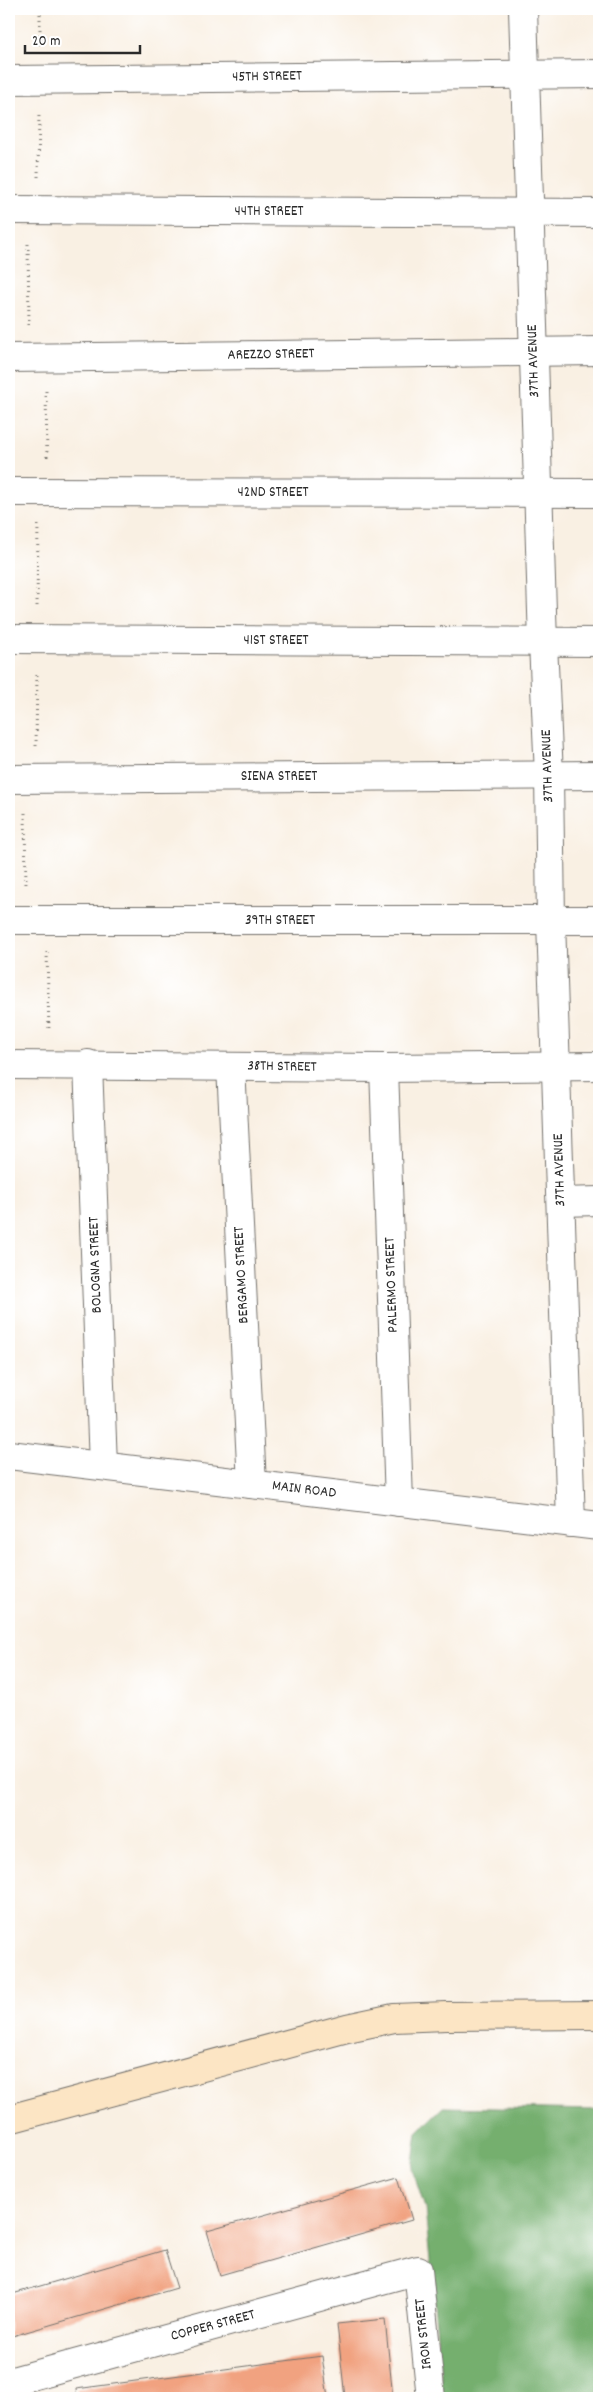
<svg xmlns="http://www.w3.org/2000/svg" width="608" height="2407" viewBox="0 0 608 2407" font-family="Dekko,sans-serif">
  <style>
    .forest { fill: #74af6e; stroke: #506d4c }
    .building { fill: #f1a280 }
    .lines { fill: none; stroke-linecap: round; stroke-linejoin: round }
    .street-casing { stroke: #73706b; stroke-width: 30 }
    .secondary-casing { stroke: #73706b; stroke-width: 30 }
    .path { stroke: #73706b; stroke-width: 3; stroke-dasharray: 1 4; stroke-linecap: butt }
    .street { stroke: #fff; stroke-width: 28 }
    .secondary { stroke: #fce5c4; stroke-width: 28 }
    .labels { text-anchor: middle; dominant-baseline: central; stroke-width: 5; stroke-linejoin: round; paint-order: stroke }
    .street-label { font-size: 15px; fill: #2b2b2b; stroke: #fff }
  </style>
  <rect width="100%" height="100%" fill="#fff"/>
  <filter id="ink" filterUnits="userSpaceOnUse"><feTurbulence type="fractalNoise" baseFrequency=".02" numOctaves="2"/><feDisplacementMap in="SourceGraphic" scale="10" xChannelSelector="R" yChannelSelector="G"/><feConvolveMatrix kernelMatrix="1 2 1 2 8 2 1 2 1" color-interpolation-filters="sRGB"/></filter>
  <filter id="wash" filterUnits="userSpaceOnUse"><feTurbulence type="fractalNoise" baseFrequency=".0096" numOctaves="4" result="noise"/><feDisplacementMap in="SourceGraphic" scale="20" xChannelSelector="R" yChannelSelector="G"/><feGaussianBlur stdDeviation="1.12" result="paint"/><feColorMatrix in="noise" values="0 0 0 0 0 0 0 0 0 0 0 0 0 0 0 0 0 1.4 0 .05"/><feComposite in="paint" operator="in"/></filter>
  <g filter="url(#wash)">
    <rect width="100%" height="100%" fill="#f9f0e3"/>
    <polygon class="forest" points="443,2107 599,2110 599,2398 443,2398 425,2208 412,2169 417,2132"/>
    <g id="blocks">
      <g class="building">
        <polygon points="399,2177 412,2220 220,2275 207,2231"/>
        <polygon points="165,2250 177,2288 9,2337 9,2295"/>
        <polygon points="385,2319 393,2398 345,2398 337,2324"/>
        <polygon points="322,2356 328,2398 77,2398 76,2389"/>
      </g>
    </g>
  </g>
  <g filter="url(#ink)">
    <use href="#blocks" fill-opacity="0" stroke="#73706b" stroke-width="1"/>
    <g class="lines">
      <g class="street-casing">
        <g id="street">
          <polyline points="523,9 543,643 549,775 551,921 571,1523"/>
          <polyline points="9,80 599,74"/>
          <polyline points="9,210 599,213"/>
          <polyline points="9,358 599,351"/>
          <polyline points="9,492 599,493"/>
          <polyline points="9,639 599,642"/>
          <polyline points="9,779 599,775"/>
          <polyline points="9,920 599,920"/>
          <polyline points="88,1064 103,1466"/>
          <polyline points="9,1065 384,1068 599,1066"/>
          <polyline points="231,1067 252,1484"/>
          <polyline points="384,1068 399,1502"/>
          <polyline points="561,1202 599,1201"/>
          <polyline points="9,1455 599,1526"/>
          <polyline points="9,2382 418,2270 431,2398"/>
        </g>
      </g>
      <g class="secondary-casing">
        <polyline id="secondary" points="9,2119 347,2028 394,2018 447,2016 599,2015"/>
      </g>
      <g class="path">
        <polyline points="40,45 40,9"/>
        <polyline points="38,177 39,114"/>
        <polyline points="28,244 29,325"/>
        <polyline points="46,391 47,459"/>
        <polyline points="37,606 38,524"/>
        <polyline points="36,746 37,672"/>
        <polyline points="25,813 26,887"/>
        <polyline points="47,952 49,1031"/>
      </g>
      <use href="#street" class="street"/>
      <use href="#secondary" class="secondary"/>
    </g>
  </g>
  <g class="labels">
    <g class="street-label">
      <text transform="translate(267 77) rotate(-1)">45TH STREET</text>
      <text x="269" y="212">44TH STREET</text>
      <text transform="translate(271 355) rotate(-1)">AREZZO STREET</text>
      <text transform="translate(534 361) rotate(-92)">37TH AVENUE</text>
      <text x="273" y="493">42ND STREET</text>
      <text x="276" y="641">41ST STREET</text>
      <text transform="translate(548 766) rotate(-92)">37TH AVENUE</text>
      <text x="279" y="777">SIENA STREET</text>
      <text x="280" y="921">39TH STREET</text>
      <text transform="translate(282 1067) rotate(1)">38TH STREET</text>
      <text transform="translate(560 1170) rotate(-92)">37TH AVENUE</text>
      <text transform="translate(96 1265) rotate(-92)">BOLOGNA STREET</text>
      <text transform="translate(242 1275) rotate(-93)">BERGAMO STREET</text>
      <text transform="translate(392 1285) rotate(-92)">PALERMO STREET</text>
      <text transform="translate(304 1490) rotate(7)">MAIN ROAD</text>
      <text transform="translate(213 2326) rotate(-15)">COPPER STREET</text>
      <text transform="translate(424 2334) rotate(-96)">IRON STREET</text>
    </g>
  </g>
  <rect width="608" height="2407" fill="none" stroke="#fff" stroke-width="30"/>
  <path d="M25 45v8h115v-8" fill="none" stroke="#2b2b2b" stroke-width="2.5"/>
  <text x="32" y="45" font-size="15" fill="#2b2b2b" stroke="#ffffff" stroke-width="4" paint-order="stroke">20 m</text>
</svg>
